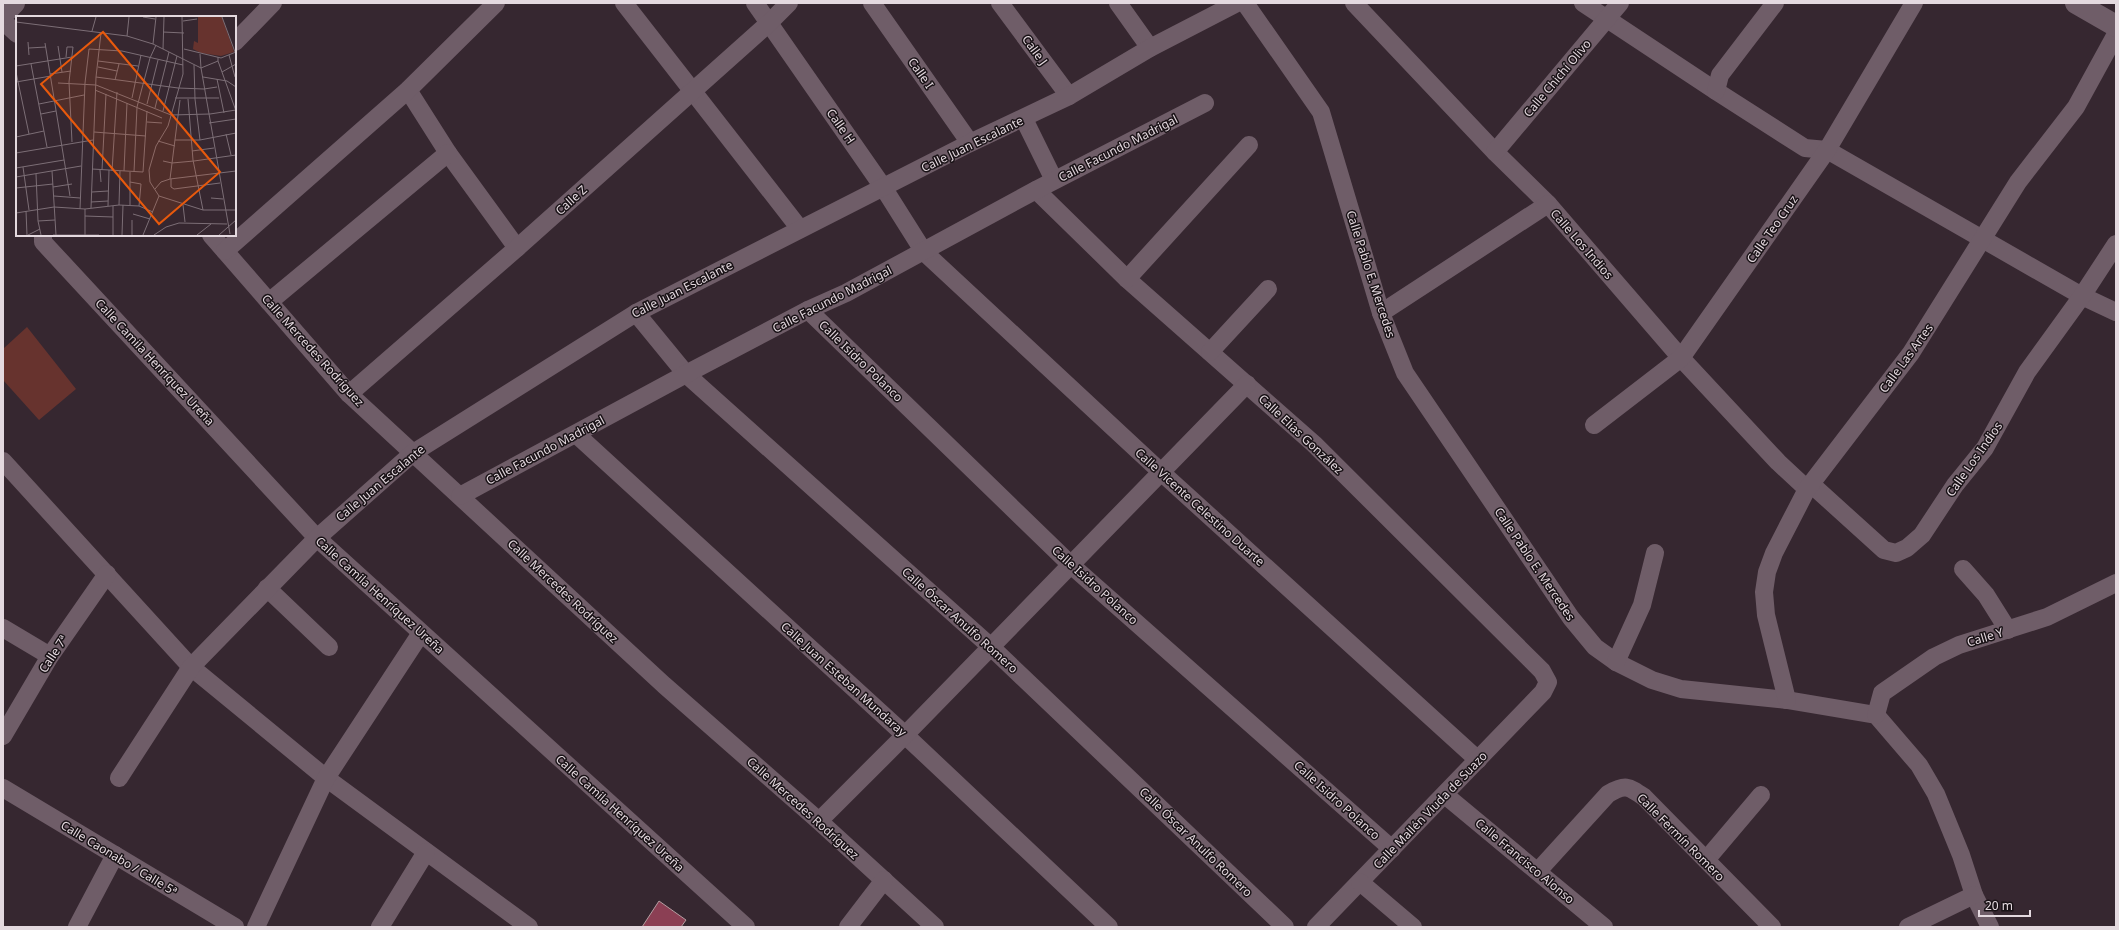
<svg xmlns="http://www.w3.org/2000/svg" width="2119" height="930" viewBox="0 0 2119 930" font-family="'Noto Sans',sans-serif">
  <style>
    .green { fill: #67332e }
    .building { fill: #8b3f54; stroke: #b49da1 }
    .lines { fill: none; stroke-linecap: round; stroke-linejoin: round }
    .minor { stroke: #6f5d68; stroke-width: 18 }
    .tertiary { stroke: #6f5d68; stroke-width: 22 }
    .labels { text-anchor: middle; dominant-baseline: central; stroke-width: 3; stroke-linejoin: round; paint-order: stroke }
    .street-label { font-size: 12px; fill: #e4d9df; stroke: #191216 }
    .inset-road { fill: none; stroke: #7c6e76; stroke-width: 1 }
    .view { fill: #e8590c; fill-opacity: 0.15; stroke: #e8590c; stroke-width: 2 }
    .inset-edge { fill: none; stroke: #e4d9df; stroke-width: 2 }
  </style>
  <rect width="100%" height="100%" fill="#362730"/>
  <polygon class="green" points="27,327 76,389 39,420 3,380 3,349"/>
  <polygon class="building" points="659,901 686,920 681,927 642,927"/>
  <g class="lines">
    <g class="minor">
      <polyline points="624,3 800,229"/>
      <polyline points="755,3 883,187 924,252 1161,472 1478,760"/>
      <polyline points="872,3 970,143"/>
      <polyline points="1000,3 1069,96"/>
      <polyline points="1118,3 1150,48"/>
      <polyline points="1245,3 1321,112 1381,313 1405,373 1571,618 1595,647 1616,662 1652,680 1681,689 1787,700 1876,715 1919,765 1936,794 1961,855 1974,895 1990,927"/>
      <polyline points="1354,3 1495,152 1548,204 1681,358 1778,462 1807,489"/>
      <polyline points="1583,3 1716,91 1805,148 1827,150 2082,296 2116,312"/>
      <polyline points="3,21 17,34"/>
      <polyline points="235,42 273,3"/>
      <polyline points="408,90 448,153 517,248"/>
      <polyline points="1716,91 1720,75 1775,3"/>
      <polyline points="1024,119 1054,180"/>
      <polyline points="1495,152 1620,3"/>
      <polyline points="1036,190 1127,279 1314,444 1542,671 1548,682 1543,692 1316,927"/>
      <polyline points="43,235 43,242 317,538 746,927"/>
      <polyline points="211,235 349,394 664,685 819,821 935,927"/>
      <polyline points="225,251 408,90 496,3"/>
      <polyline points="1127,279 1249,145"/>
      <polyline points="269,302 448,153"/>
      <polyline points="808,310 1071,565 1392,849"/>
      <polyline points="636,313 686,374 991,647 1285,927"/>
      <polyline points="1381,313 1548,204"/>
      <polyline points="1210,352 1268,289"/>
      <polyline points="349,394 517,248 769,23 789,3"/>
      <polyline points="1594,425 1681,358 1827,150 1914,3"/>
      <polyline points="576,434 905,735 1109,927"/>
      <polyline points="3,461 191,667 326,778 529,927"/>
      <polyline points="1811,484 1884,550 1896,553 1907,548 1922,535 1955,485 1985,448 2027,372 2082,296 2116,244"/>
      <polyline points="460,496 686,374 808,310 846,293 1036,190 1205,103"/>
      <polyline points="1963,569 1986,595 2008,630"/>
      <polyline points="267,588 329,647"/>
      <polyline points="3,628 50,656"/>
      <polyline points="1616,662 1642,605 1655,553"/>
      <polyline points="1787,700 1766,615 1764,592 1767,572 1774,553 1807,489 1911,353 2018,182 2076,107 2116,34"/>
      <polyline points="1876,715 1882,693 1934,657 1959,645 2047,617 2116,583"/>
      <polyline points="3,736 50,656 107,574"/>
      <polyline points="119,778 191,667 317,538 413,453 636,313 970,143 1069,96 1150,48 1237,3"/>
      <polyline points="3,788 235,927"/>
      <polyline points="1445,795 1604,927"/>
      <polyline points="819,821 905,735 1247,384"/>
      <polyline points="1706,860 1761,795"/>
      <path d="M1538,871L1608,794C1625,784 1628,786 1644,797L1772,927"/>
      <polyline points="1360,882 1413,927"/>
      <polyline points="77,927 115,855"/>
      <polyline points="256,927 326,778 421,633"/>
      <polyline points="380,927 426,852"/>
      <polyline points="848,927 884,880"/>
      <polyline points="1908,927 1974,895"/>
    </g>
    <g class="tertiary">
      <polyline points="2076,3 2116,26"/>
      <polyline points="3,14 14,3"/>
    </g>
  </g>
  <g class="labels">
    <g class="street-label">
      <text transform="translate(1035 50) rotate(54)">Calle J</text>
      <text transform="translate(921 73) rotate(55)">Calle I</text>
      <text transform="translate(1557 78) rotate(-50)">Calle Chichí Olivo</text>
      <text transform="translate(841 126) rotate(55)">Calle H</text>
      <text transform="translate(972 144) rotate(-26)">Calle Juan Escalante</text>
      <text transform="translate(1118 148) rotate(-27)">Calle Facundo Madrigal</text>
      <text transform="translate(571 200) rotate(-42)">Calle Z</text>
      <text transform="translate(1772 229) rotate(-55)">Calle Teo Cruz</text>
      <text transform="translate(1582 244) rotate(49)">Calle Los Indios</text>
      <text transform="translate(1371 274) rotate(72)">Calle Pablo E. Mercedes</text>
      <text transform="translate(682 289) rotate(-27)">Calle Juan Escalante</text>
      <text transform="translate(832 299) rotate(-27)">Calle Facundo Madrigal</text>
      <text transform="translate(313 350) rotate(48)">Calle Mercedes Rodríguez</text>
      <text transform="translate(1906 358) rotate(-54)">Calle Las Artes</text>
      <text transform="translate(861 361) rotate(44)">Calle Isidro Polanco</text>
      <text transform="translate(155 362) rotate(47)">Calle Camila Henríquez Ureña</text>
      <text transform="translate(1301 434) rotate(43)">Calle Elías González</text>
      <text transform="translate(545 450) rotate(-28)">Calle Facundo Madrigal</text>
      <text transform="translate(1974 459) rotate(-55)">Calle Los Indios</text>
      <text transform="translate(380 483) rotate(-40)">Calle Juan Escalante</text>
      <text transform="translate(1200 507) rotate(42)">Calle Vicente Celestino Duarte</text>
      <text transform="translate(1535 564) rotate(56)">Calle Pablo E. Mercedes</text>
      <text transform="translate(1095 585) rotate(42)">Calle Isidro Polanco</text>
      <text transform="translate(563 591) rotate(43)">Calle Mercedes Rodríguez</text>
      <text transform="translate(380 595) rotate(42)">Calle Camila Henríquez Ureña</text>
      <text transform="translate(960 620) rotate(42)">Calle Óscar Anulfo Romero</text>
      <text transform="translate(1985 637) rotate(-17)">Calle Y</text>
      <text transform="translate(53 654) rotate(-57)">Calle 7ª</text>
      <text transform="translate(844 679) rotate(42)">Calle Juan Esteban Mundaray</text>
      <text transform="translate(1337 800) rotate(42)">Calle Isidro Polanco</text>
      <text transform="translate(803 808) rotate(42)">Calle Mercedes Rodríguez</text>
      <text transform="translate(1430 810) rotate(-46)">Calle Mallén Viuda de Suazo</text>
      <text transform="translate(620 813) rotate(42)">Calle Camila Henríquez Ureña</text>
      <text transform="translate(1681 837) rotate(45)">Calle Fermín Romero</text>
      <text transform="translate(1196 842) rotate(44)">Calle Óscar Anulfo Romero</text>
      <text transform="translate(119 858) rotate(31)">Calle Caonabo / Calle 5ª</text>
      <text transform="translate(1525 861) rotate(40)">Calle Francisco Alonso</text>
    </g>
  </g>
  <g transform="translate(16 16)">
    <rect width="220" height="220" fill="#362730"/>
    <path d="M182,1H206L218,36L205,40L185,37L177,33L178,25L182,27Z" fill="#67332e"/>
    <path class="inset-road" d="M127,1L139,3M206,1L219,36M167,5L181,3M0,6L111,20L137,28L185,52L214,218M76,15L80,1M147,16L168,17M111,20L113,1M12,26L13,39M29,27L54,180M137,28L140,1M42,30L46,56M13,32L30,31M147,33L148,1M168,33L205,42L220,36M184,38L185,52L202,45V41M213,39L219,61M50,41L51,31H57L53,66L56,126M82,45L122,50M202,45L220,95M15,48L31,131M178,49L179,83L184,124M0,50L56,41M82,51L101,55M0,56L13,118M206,56L220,48M34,58L55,55M80,61L162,72L188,73L201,71M187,61L211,65L220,71M201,63L208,97M99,64L103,48M0,66L35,60M42,67L80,69L155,99L194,98L220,94M79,74L146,102M116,82L125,39M159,82H203M172,83L177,144L187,194M23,88L68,79M131,88L142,44M139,92L153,36M147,95L161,40M25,98L40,95M131,106L146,107M193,107L220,103M78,116L130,120M210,118L215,139M0,121L28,115M159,124H184L220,117M142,125L159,130M176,135L198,132M0,137L77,124M147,145L156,147L178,145L220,139M7,151L13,194M0,152L48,144M76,153L127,156L131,95M84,154L85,166M86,154L90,78M36,155L40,219M96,155L101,76M108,155L111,87M114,156V189M118,156L121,91L134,42L140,29M20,158L22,205L25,219M0,161L65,150M154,163L164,84M155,163V171L158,173L204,167M114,166L125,168L123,190M37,171L56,168M0,172L37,168M139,173L145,166L154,163L220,155M76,176L92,175M38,180L64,182M143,180L187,194H220M195,182L207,183M75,186L92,185M103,189L104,155M167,189L169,206M92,190L93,154M75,192L80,61L85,17M64,193L69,67L73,33L106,35L167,49M10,195L11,219M0,197L38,191L69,193L103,189L123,190L137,196M117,198L134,203M69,200L97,201M22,205L39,204M12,219L24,213M37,219H83M69,219V193M97,219V190M106,219L107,189M116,219V204M127,219L143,180L134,166L133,154L140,130L152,110L167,58L166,1M138,219L150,211L163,207L211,208M181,219L195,208M203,219L220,204"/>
    <path class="view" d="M87,16L204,156L143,208L25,68Z"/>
    <rect width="220" height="220" class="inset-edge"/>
  </g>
  <rect width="2119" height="930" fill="none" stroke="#e4d9df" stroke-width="8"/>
  <path d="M1979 910v6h51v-6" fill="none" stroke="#e4d9df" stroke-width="2"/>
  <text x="1985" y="910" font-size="12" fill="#e4d9df" stroke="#191216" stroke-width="3" paint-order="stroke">20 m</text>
</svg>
